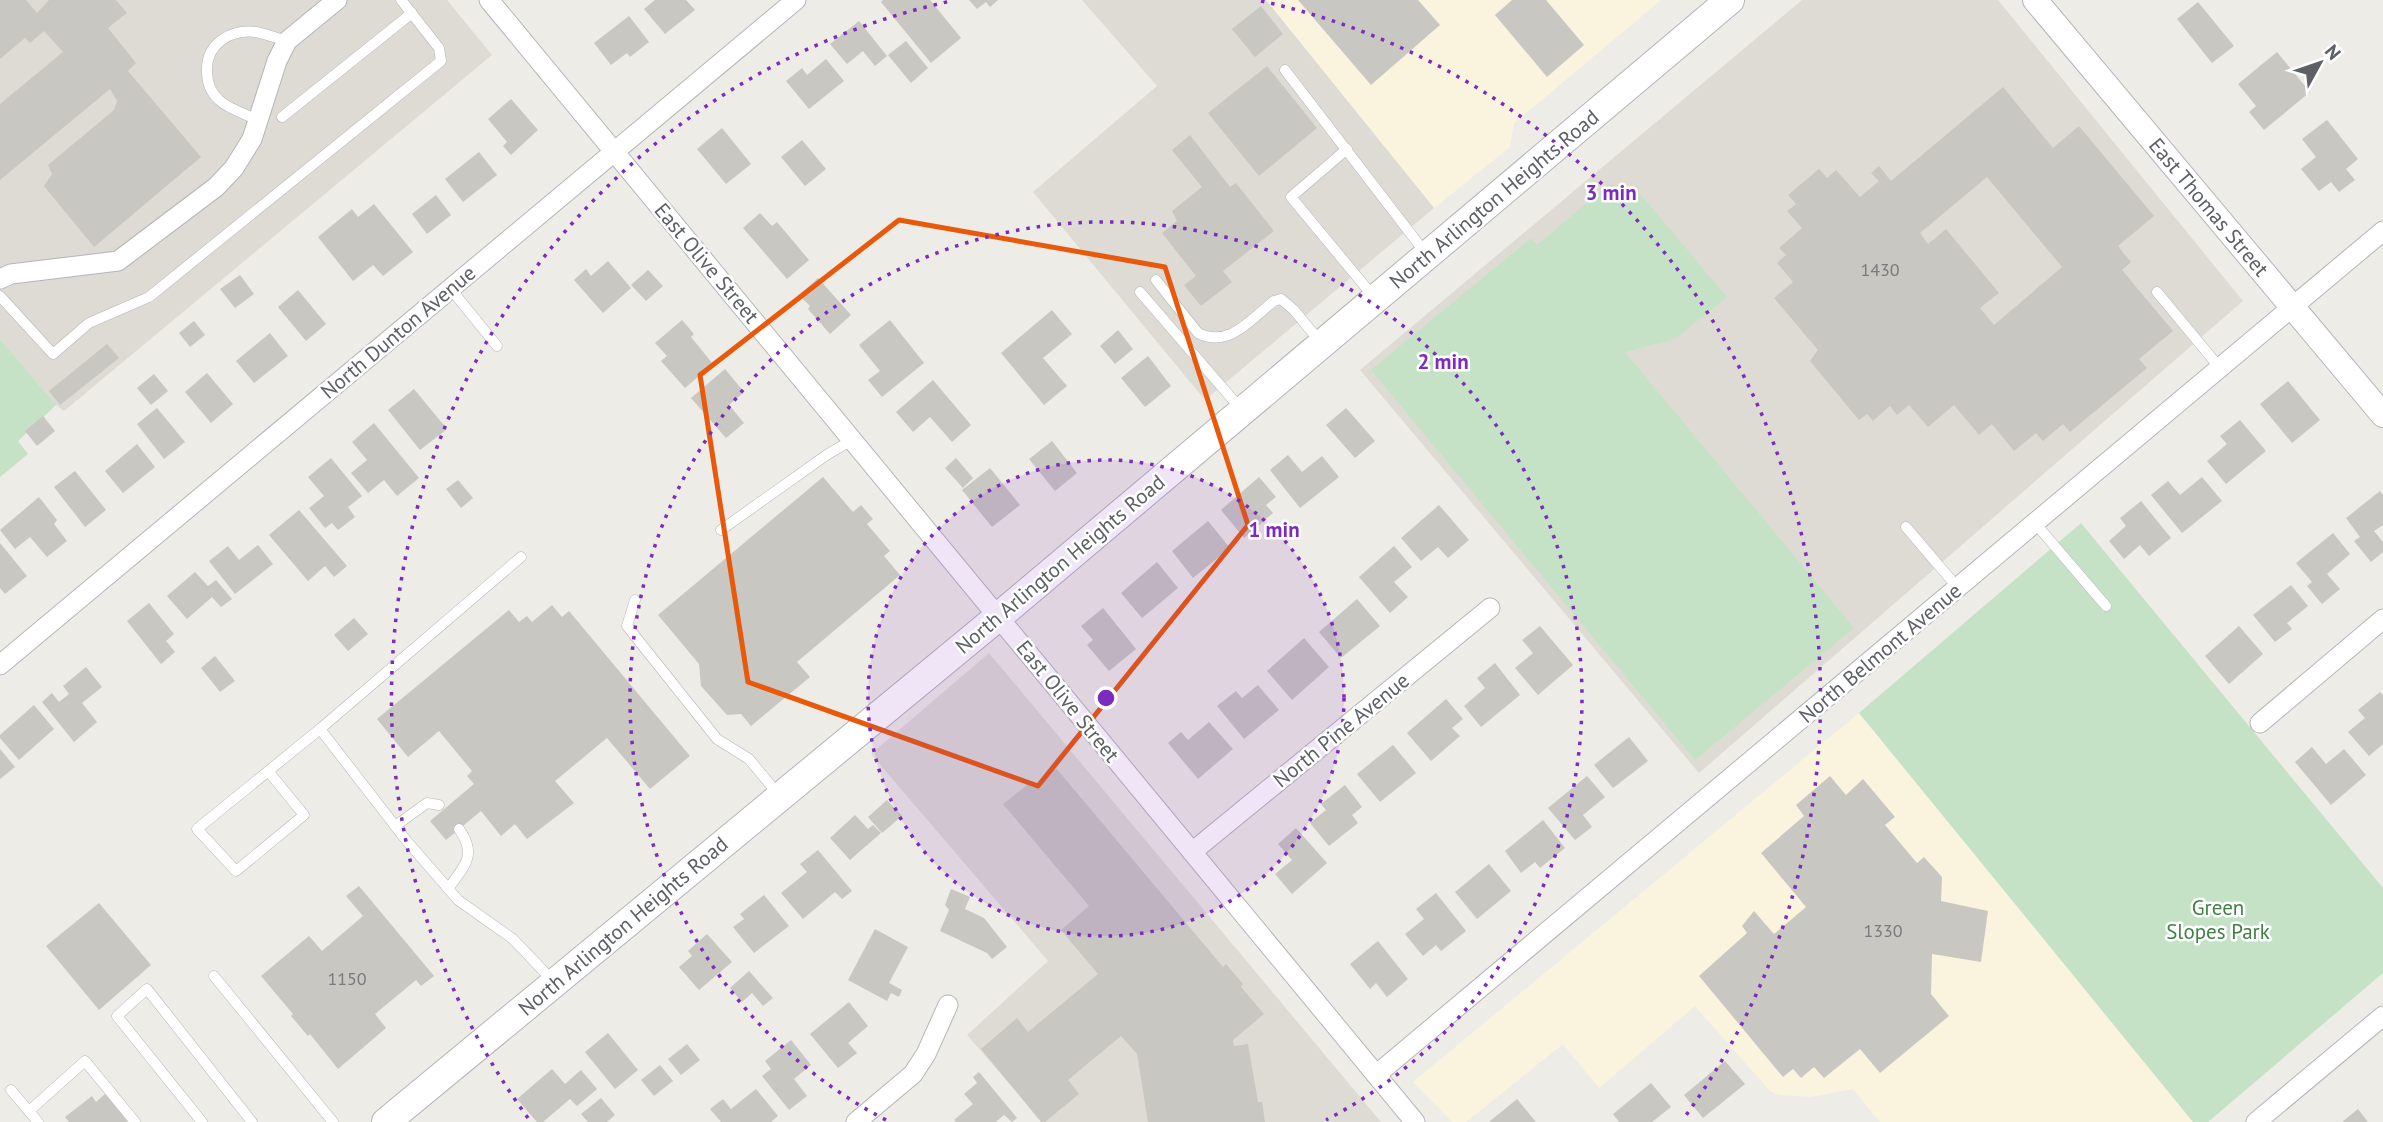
<svg xmlns="http://www.w3.org/2000/svg" width="2383" height="1122" viewBox="0 0 2383 1122" font-family="'PT Sans',sans-serif">
  <style>
    .commercial { fill: #faf4df }
    .education { fill: #dddbd4 }
    .green { fill: #c6e2c6 }
    .building { fill: #c9c7c2; fill-rule: evenodd }
    .lines { fill: none; stroke-linecap: round; stroke-linejoin: round }
    .service-casing { stroke: #b3b5b9; stroke-width: 11 }
    .minor-casing { stroke: #b3b5b9; stroke-width: 21 }
    .tertiary-casing { stroke: #b3b5b9; stroke-width: 26 }
    .secondary-casing { stroke: #b2b4b9; stroke-width: 30 }
    .service { stroke: #fff; stroke-width: 10 }
    .minor { stroke: #fff; stroke-width: 19 }
    .tertiary { stroke: #fff; stroke-width: 24 }
    .secondary { stroke: #fff; stroke-width: 28 }
    .marked { fill: none; stroke: #e8590c; stroke-width: 5; stroke-linejoin: round }
    .ring { fill: none; stroke: #7b2cbf; stroke-width: 3.5; stroke-dasharray: 3.5 7 }
    .labels { text-anchor: middle; dominant-baseline: central; stroke-width: 5; stroke-linejoin: round; paint-order: stroke }
    .number-label { font-size: 18px; fill: #787a7c }
    .street-label { font-size: 21px; fill: #5d6064; stroke: #fff }
    .park-label { font-size: 21px; fill: #408045; stroke: #fff }
    .centre { fill: #7b2cbf; stroke: #fff; stroke-width: 3.5 }
    .ring-label { font-size: 21px; text-anchor: middle; font-weight: bold; fill: #7b2cbf; stroke: #fff; stroke-width: 5; stroke-linejoin: round; paint-order: stroke }
  </style>
  <rect width="100%" height="100%" fill="#eeece6"/>
  <g class="commercial">
    <polygon points="1266,0 1661,0 1514,123 1510,147 1434,208"/>
    <polygon points="1859,713 2193,1122 1880,1122 1853,1089 1811,1097 1780,1095 1770,1091 1695,1006 1599,1088 1563,1044 1466,1122 1452,1122 1413,1082"/>
  </g>
  <g class="education">
    <polygon points="0,0 447,0 492,55 64,411 56,405 0,339"/>
    <polygon points="1082,0 1266,0 1434,208 1205,400 1033,192 1157,86"/>
    <polygon points="1802,0 1998,0 2243,301 1699,773 1360,370"/>
    <polygon points="989,653 1381,1122 1043,1122 967,1035 1048,961 871,754"/>
  </g>
  <g class="green">
    <polygon points="1609,184 1637,190 1727,297 1675,339 1625,352 1854,628 1695,760 1371,370 1531,238 1537,245"/>
    <polygon points="0,339 56,405 18,441 28,454 0,477"/>
    <polygon points="2081,523 2383,888 2383,973 2208,1122 2193,1122 1859,713"/>
  </g>
  <g class="building">
    <polygon points="0,0 26,0 37,13 49,0 116,0 127,13 108,28 136,63 128,71 201,157 94,247 44,186 52,174 48,165 114,110 117,101 110,89 0,180 0,104 63,52 44,31 30,43 25,38 0,59"/>
    <polygon points="655,0 686,0 695,10 665,34 644,9"/>
    <polygon points="883,0 930,0 961,38 931,63 881,2"/>
    <polygon points="969,0 998,0 990,7 986,2 977,9"/>
    <polygon points="1298,0 1418,0 1440,25 1371,85"/>
    <polygon points="1512,0 1546,0 1584,45 1547,77 1495,15"/>
    <polygon points="2198,2 2234,46 2212,63 2177,19"/>
    <polygon points="1261,6 1283,34 1255,57 1232,29"/>
    <polygon points="629,16 649,42 630,57 627,53 611,65 594,43"/>
    <polygon points="859,21 887,56 875,66 863,51 847,64 830,44"/>
    <polygon points="906,41 928,68 911,83 888,55"/>
    <polygon points="2277,52 2310,92 2264,130 2249,112 2256,106 2238,84"/>
    <polygon points="826,59 844,81 809,109 786,81 802,68 807,75"/>
    <polygon points="1267,66 1317,128 1259,176 1208,113"/>
    <path d="M2003,87L2053,148L2079,126L2154,216L2118,246L2131,262L2122,270L2173,331L2139,359L2147,368L2070,432L2063,424L2043,441L2036,433L2014,451L1992,424L1979,435L1954,405L1928,427L1909,405L1897,415L1890,406L1873,421L1867,414L1859,420L1810,361L1818,350L1774,298L1793,282L1777,263L1786,255L1779,248L1802,228L1787,211L1796,204L1788,195L1819,169L1827,178L1836,170L1860,197L1879,181L1871,173L1879,166L1891,181ZM1987,177L2062,267L1994,325L1980,308L1999,293L1946,229L1928,244L1920,233Z"/>
    <polygon points="511,99 538,130 511,155 503,146 507,142 488,119"/>
    <polygon points="2327,120 2358,159 2346,169 2355,180 2339,192 2331,182 2319,191 2301,169 2316,157 2302,139"/>
    <polygon points="722,128 751,164 726,184 697,149"/>
    <polygon points="1190,135 1230,187 1236,183 1274,231 1223,271 1232,282 1201,306 1184,285 1196,276 1162,233 1177,221 1172,211 1202,187 1172,150"/>
    <polygon points="802,140 826,169 805,186 781,157"/>
    <polygon points="479,152 497,175 463,202 445,179"/>
    <polygon points="436,195 451,215 427,234 412,214"/>
    <polygon points="374,204 413,252 383,276 373,265 353,281 318,237 352,209 358,217"/>
    <polygon points="760,213 772,226 777,222 809,260 787,279 743,228"/>
    <polygon points="608,261 631,288 603,313 574,280 586,269 591,276"/>
    <polygon points="648,270 663,286 646,301 631,285"/>
    <polygon points="240,275 254,294 235,308 220,289"/>
    <polygon points="818,278 851,315 830,334 808,309 810,306 799,295"/>
    <polygon points="298,290 326,324 306,341 278,307"/>
    <polygon points="1052,310 1072,334 1043,358 1067,386 1044,405 1001,353"/>
    <polygon points="682,320 694,334 691,337 713,364 685,388 661,361 667,356 655,343"/>
    <polygon points="890,320 924,363 882,397 868,380 880,371 859,345"/>
    <polygon points="194,321 205,335 190,347 179,333"/>
    <polygon points="1118,330 1133,349 1115,364 1100,346"/>
    <polygon points="270,333 288,356 254,383 236,361"/>
    <polygon points="107,344 119,358 60,405 49,391"/>
    <polygon points="1148,356 1171,386 1145,407 1121,378"/>
    <polygon points="725,369 744,392 729,405 744,423 726,438 691,398"/>
    <polygon points="207,373 233,404 211,423 185,392"/>
    <polygon points="154,374 168,391 151,405 137,388"/>
    <polygon points="933,380 971,425 952,442 930,417 913,432 896,412"/>
    <polygon points="2288,381 2320,420 2292,443 2260,404"/>
    <polygon points="414,389 447,429 420,450 388,410"/>
    <polygon points="157,408 185,442 164,459 137,424"/>
    <polygon points="1346,408 1375,441 1355,458 1326,425"/>
    <polygon points="43,416 55,431 37,446 25,431"/>
    <polygon points="2240,420 2266,451 2226,484 2207,461 2227,444 2220,436"/>
    <polygon points="374,423 419,478 397,496 384,480 368,493 351,473 367,460 352,442"/>
    <polygon points="1052,441 1077,473 1055,491 1029,459"/>
    <polygon points="137,444 155,467 123,493 105,471"/>
    <polygon points="1288,455 1302,472 1322,456 1339,477 1300,508 1270,470"/>
    <polygon points="331,458 362,496 348,507 355,517 338,530 332,523 325,528 309,508 324,496 308,477"/>
    <polygon points="956,458 973,478 963,488 945,468"/>
    <polygon points="990,468 1020,505 992,527 962,490"/>
    <polygon points="75,471 106,510 85,527 54,487"/>
    <polygon points="823,477 853,512 861,505 873,519 867,524 890,551 884,556 900,575 797,662 810,677 751,726 741,714 727,715 701,686 699,664 658,615"/>
    <polygon points="1259,477 1276,497 1266,505 1273,513 1244,538 1221,510"/>
    <polygon points="2202,477 2222,501 2182,533 2151,495 2168,481 2180,495"/>
    <polygon points="458,480 473,498 461,508 446,489"/>
    <polygon points="2380,491 2383,495 2383,525 2374,531 2383,542 2383,552 2371,562 2354,541 2360,537 2346,518"/>
    <polygon points="39,497 57,520 54,524 67,541 47,557 30,537 15,549 0,530"/>
    <polygon points="2141,501 2171,538 2149,556 2140,545 2124,559 2109,541 2126,526 2120,518"/>
    <polygon points="1439,505 1469,540 1448,558 1438,547 1421,561 1401,538"/>
    <polygon points="299,510 347,566 334,577 325,566 308,581 269,535"/>
    <polygon points="1208,521 1230,548 1193,578 1172,551"/>
    <polygon points="2333,533 2350,554 2327,574 2340,589 2322,604 2307,586 2312,582 2296,563"/>
    <polygon points="0,543 27,576 5,594 0,588"/>
    <polygon points="258,545 273,564 235,594 209,561 228,546 239,560"/>
    <polygon points="1394,546 1412,567 1394,582 1408,597 1390,613 1359,577"/>
    <polygon points="1157,562 1178,588 1142,618 1121,593"/>
    <polygon points="195,572 208,586 216,580 232,599 221,607 212,597 187,619 167,596"/>
    <polygon points="2291,585 2308,606 2287,623 2292,629 2275,642 2253,615"/>
    <polygon points="1357,599 1380,626 1341,658 1319,632"/>
    <polygon points="149,603 174,634 166,641 175,652 161,664 127,621"/>
    <polygon points="552,605 562,617 569,611 690,756 650,789 607,738 555,781 574,803 527,839 515,824 501,836 481,811 446,840 430,821 474,784 467,776 472,771 439,731 408,757 377,719 509,610 519,622 527,616 532,622"/>
    <polygon points="1103,608 1136,649 1109,671 1087,645 1093,640 1081,626"/>
    <polygon points="354,618 368,634 348,651 334,635"/>
    <polygon points="1540,626 1573,665 1538,695 1515,668 1533,653 1522,640"/>
    <polygon points="2239,626 2263,654 2229,684 2205,656"/>
    <polygon points="1304,638 1329,667 1292,700 1267,671"/>
    <polygon points="215,656 235,681 220,692 201,668"/>
    <polygon points="1495,663 1520,695 1481,727 1464,706 1485,688 1477,678"/>
    <polygon points="86,667 102,687 82,703 97,722 74,742 42,702 52,693 59,702 69,694 63,686"/>
    <polygon points="1258,685 1279,710 1244,739 1217,706 1236,691 1242,698"/>
    <polygon points="2380,692 2383,695 2383,744 2369,756 2348,732 2365,718 2358,710"/>
    <polygon points="1446,699 1463,719 1452,728 1460,736 1431,761 1407,733"/>
    <polygon points="34,705 54,729 19,760 0,738 0,735"/>
    <polygon points="1209,722 1233,749 1198,779 1168,743 1181,732 1188,740"/>
    <polygon points="1629,737 1648,761 1613,788 1594,765"/>
    <polygon points="1393,745 1416,773 1380,802 1357,774"/>
    <polygon points="2312,747 2326,764 2344,749 2366,775 2331,805 2295,762"/>
    <polygon points="0,749 15,767 0,779"/>
    <polygon points="1056,768 1223,967 1226,964 1243,984 1241,987 1264,1014 1233,1040 1234,1046 1248,1044 1258,1102 1262,1102 1265,1122 1148,1122 1137,1054 1121,1036 1068,1080 1079,1094 1045,1122 1041,1122 981,1049 1017,1018 1028,1032 1098,974 1061,930 1089,906 1003,804 1032,781 1036,785"/>
    <polygon points="1587,776 1605,797 1583,815 1592,827 1575,840 1548,808"/>
    <polygon points="1830,776 1846,795 1863,779 1895,817 1885,825 1917,863 1924,857 1942,877 1941,901 1988,911 1981,962 1932,954 1931,994 1949,1016 1880,1073 1860,1049 1824,1078 1814,1067 1801,1078 1793,1069 1783,1077 1699,976 1747,933 1742,926 1754,911 1774,934 1806,907 1761,853 1804,816 1796,805"/>
    <polygon points="1345,785 1362,807 1352,815 1358,823 1329,846 1310,823 1326,810 1321,804"/>
    <polygon points="887,800 902,816 882,833 868,817"/>
    <polygon points="855,815 868,829 873,825 881,833 850,860 830,838"/>
    <polygon points="1543,820 1565,848 1540,868 1535,862 1521,873 1505,851"/>
    <polygon points="1296,828 1327,863 1292,894 1275,874 1292,860 1278,844"/>
    <polygon points="818,850 852,891 842,899 835,892 803,919 781,893 807,872 800,864"/>
    <polygon points="1489,864 1511,891 1477,919 1455,892"/>
    <polygon points="359,886 434,976 421,986 416,980 375,1014 386,1028 338,1069 310,1034 308,1036 291,1016 293,1014 261,976 309,936 322,951 363,916 346,896"/>
    <polygon points="951,889 970,897 965,909 984,918 1007,947 992,959 987,953 940,931 949,910 945,905"/>
    <polygon points="1436,893 1466,931 1441,951 1436,945 1423,956 1405,934 1424,919 1416,909"/>
    <polygon points="764,895 789,926 754,953 733,927 744,919 740,914"/>
    <polygon points="99,903 151,965 99,1010 46,946"/>
    <polygon points="875,929 908,947 889,983 902,990 899,997 891,993 887,1001 848,980"/>
    <polygon points="707,934 732,962 699,990 679,967 692,956 688,951"/>
    <polygon points="1378,941 1408,979 1387,997 1376,983 1370,989 1350,964"/>
    <polygon points="749,971 773,998 763,1006 752,993 742,1002 730,988"/>
    <polygon points="849,1002 868,1026 848,1043 857,1053 838,1068 810,1034"/>
    <polygon points="608,1033 638,1070 615,1089 585,1052"/>
    <polygon points="791,1040 811,1065 794,1079 807,1096 789,1110 762,1076 771,1069 765,1061"/>
    <polygon points="687,1044 700,1060 681,1075 668,1059"/>
    <polygon points="1725,1061 1745,1084 1703,1118 1684,1095"/>
    <polygon points="660,1065 673,1081 654,1096 641,1080"/>
    <polygon points="552,1069 565,1084 581,1070 597,1089 577,1106 570,1099 543,1122 537,1122 517,1099"/>
    <polygon points="979,1072 1017,1118 1012,1122 1004,1115 996,1122 956,1122 954,1120 973,1104 964,1094 977,1083 973,1077"/>
    <polygon points="1651,1083 1671,1107 1652,1122 1619,1122 1613,1114"/>
    <polygon points="756,1089 778,1116 771,1122 721,1122 710,1109 723,1099 731,1109"/>
    <polygon points="105,1094 128,1122 69,1122 65,1117 92,1096 96,1102"/>
    <polygon points="601,1098 615,1115 607,1122 588,1122 581,1114"/>
    <polygon points="1517,1099 1536,1122 1489,1122"/>
    <polygon points="2358,1109 2368,1122 2342,1122"/>
  </g>
  <g class="lines">
    <g class="service-casing">
      <g id="service">
        <polyline points="1285,70 1427,255"/>
        <polyline points="282,117 412,13"/>
        <path d="M258,120C246,114 228,109 219,100C210,92 207,82 207,71C206,44 230,29 256,32C266,34 277,38 287,41"/>
        <polyline points="1347,149 1291,197 1373,296"/>
        <path d="M1156,280L1198,333C1229,349 1252,318 1274,301L1281,299L1294,310L1321,343"/>
        <polyline points="450,288 497,346"/>
        <polyline points="1140,292 1240,408"/>
        <polyline points="2157,292 2220,368"/>
        <polyline points="0,296 53,354 89,323 149,297 441,61 439,48 401,0"/>
        <polyline points="2035,523 2106,606"/>
        <polyline points="1906,527 1958,588"/>
        <polyline points="721,530 828,454 852,440"/>
        <polyline points="521,557 320,729 406,840 458,900 513,939 554,982"/>
        <polyline points="635,600 627,626 717,739 749,759 778,794"/>
        <polyline points="268,771 304,815 236,871 197,829 320,729"/>
        <polyline points="395,826 427,803 439,805"/>
        <path d="M448,889C464,866 478,856 459,829"/>
        <polyline points="214,976 333,1122"/>
        <polyline points="11,1090 38,1122"/>
        <polyline points="29,1111 85,1061 135,1122"/>
        <polyline points="202,1122 117,1016 147,989 252,1122"/>
      </g>
    </g>
    <g class="minor-casing">
      <g id="minor">
        <polyline points="489,0 1415,1122"/>
        <polyline points="0,279 11,274 118,261 216,187 234,168 252,139 277,61 287,41 337,0"/>
        <polyline points="0,665 796,0"/>
        <polyline points="2260,723 2383,619"/>
        <polyline points="1192,852 1490,608"/>
        <polyline points="1376,1075 2383,231"/>
        <polyline points="856,1122 913,1074 926,1054 948,1005"/>
        <polyline points="2256,1122 2383,1016"/>
      </g>
    </g>
    <g class="tertiary-casing">
      <polyline id="tertiary" points="2035,0 2383,415"/>
    </g>
    <g class="secondary-casing">
      <polyline id="secondary" points="386,1122 998,617 1730,0"/>
    </g>
    <use href="#service" class="service"/>
    <use href="#minor" class="minor"/>
    <use href="#tertiary" class="tertiary"/>
    <use href="#secondary" class="secondary"/>
  </g>
  <path class="marked" d="M899,220L1165,267L1248,525L1038,786L748,682L700,375Z"/>
  <circle cx="1106" cy="698" r="238" fill="#7b2cbf" fill-opacity=".12"/>
  <g class="ring">
    <circle cx="1106" cy="698" r="238"/>
    <path d="M886 1120A476 476 0 1 1 1326 1120"/>
    <path d="M528 1118A714 714 0 0 1 951 1M1261 1A714 714 0 0 1 1684 1118"/>
  </g>
  <g class="labels">
    <g class="number-label">
      <text x="1880" y="269">1430</text>
      <text x="1883" y="930">1330</text>
      <text x="347" y="978">1150</text>
    </g>
    <g class="street-label">
      <text transform="translate(1494 199) rotate(-40)">North Arlington Heights Road</text>
      <text transform="translate(2209 207) rotate(50)">East Thomas Street</text>
      <text transform="translate(707 263) rotate(50)">East Olive Street</text>
      <text transform="translate(398 332) rotate(-40)">North Dunton Avenue</text>
      <text transform="translate(1060 564) rotate(-40)">North Arlington Heights Road</text>
      <text transform="translate(1880 653) rotate(-40)">North Belmont Avenue</text>
      <text transform="translate(1068 701) rotate(51)">East Olive Street</text>
      <text transform="translate(1341 730) rotate(-39)">North Pine Avenue</text>
      <text transform="translate(623 926) rotate(-40)">North Arlington Heights Road</text>
    </g>
    <g class="park-label">
      <text x="2218" y="907">Green<tspan x="2218" dy="24">Slopes Park</tspan></text>
    </g>
  </g>
  <circle cx="1106" cy="698" r="10" class="centre"/>
  <g class="ring-label">
    <text x="1611" y="200">3 min</text>
    <text x="1443" y="369">2 min</text>
    <text x="1274" y="537">1 min</text>
  </g>
  <g transform="translate(2320 63) rotate(50)" stroke="#ffffff" stroke-width="5" paint-order="stroke">
  <path d="M0-5L12 26L0 18L-12 26Z" fill="#5d6064"/>
  <text y="-10" font-size="19" font-weight="bold" text-anchor="middle" fill="#5d6064">N</text>
  </g>
</svg>
